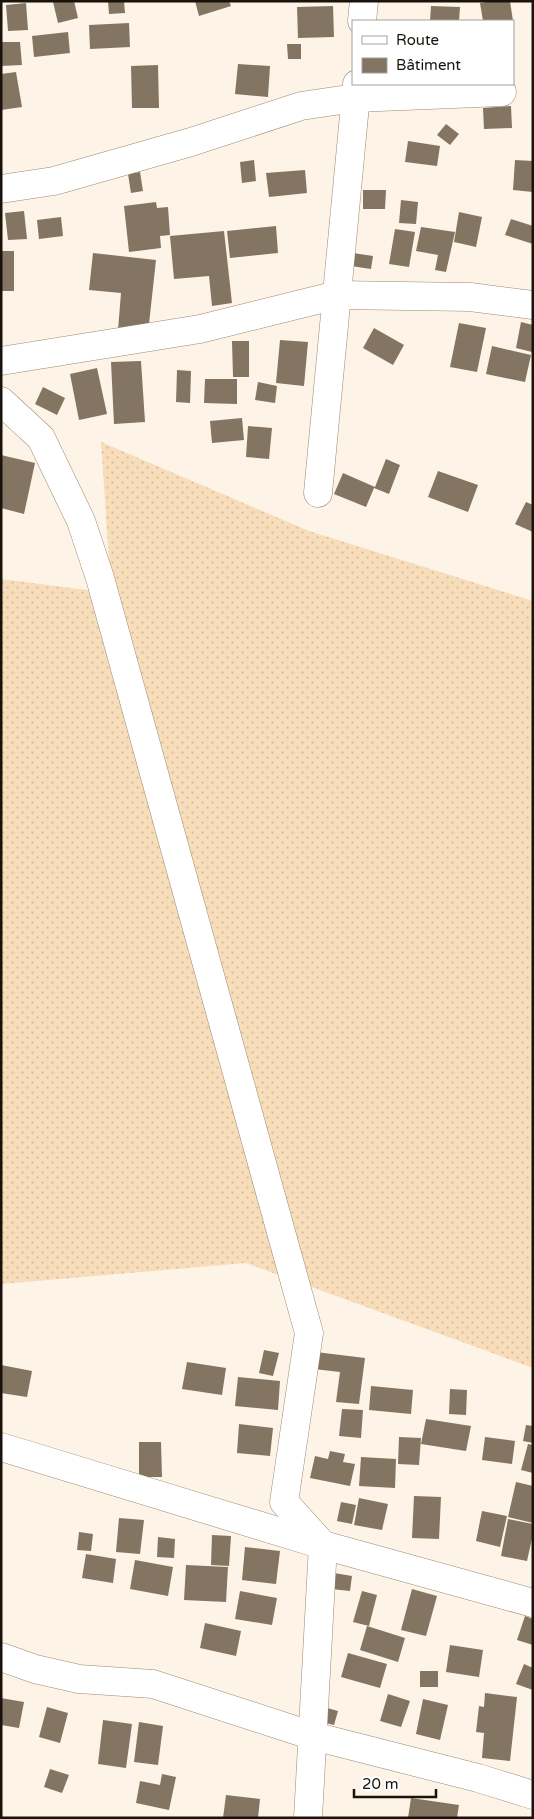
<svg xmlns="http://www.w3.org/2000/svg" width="534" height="1819" viewBox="0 0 534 1819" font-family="'Varela Round',sans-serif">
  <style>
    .grass { fill: url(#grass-dots) }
    .building { fill: #847562 }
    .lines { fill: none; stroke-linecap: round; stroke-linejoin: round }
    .minor-casing { stroke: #998a76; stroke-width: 29 }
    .minor { stroke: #fff; stroke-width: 28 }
  </style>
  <defs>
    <pattern id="grass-dots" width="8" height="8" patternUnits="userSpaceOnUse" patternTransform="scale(1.25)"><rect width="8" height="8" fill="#f8ddba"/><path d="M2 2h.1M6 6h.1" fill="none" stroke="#d4bd9f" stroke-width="1.8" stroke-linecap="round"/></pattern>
  </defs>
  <rect width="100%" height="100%" fill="#fdf3e6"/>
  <polygon class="grass" points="101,442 309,531 533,601 533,1368 246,1263 1,1284 1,579 95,591 111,589"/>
  <g class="building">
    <polygon points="56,1 74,1 78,18 58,23 53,2"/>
    <polygon points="108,1 124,1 125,13 109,14"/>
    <polygon points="195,1 229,1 231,6 199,16"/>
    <polygon points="494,1 510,1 513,21 483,21 480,3"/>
    <polygon points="26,3 28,30 8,31 6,5"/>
    <polygon points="333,6 334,37 298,38 297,7"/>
    <polygon points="431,6 460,7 459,21 430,21"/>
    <polygon points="129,23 130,47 90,49 89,25"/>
    <polygon points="68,32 70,53 34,57 32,36"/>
    <polygon points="1,42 20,42 22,65 1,66"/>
    <polygon points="287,44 301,44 301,59 288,59"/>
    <polygon points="238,64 270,66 268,97 235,94"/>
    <polygon points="158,65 159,108 132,108 131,66"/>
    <polygon points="16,72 22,107 1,110 1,74"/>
    <polygon points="511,106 512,128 484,129 483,108"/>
    <polygon points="446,124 459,134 450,145 437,135"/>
    <polygon points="408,141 440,146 437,166 405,162"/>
    <polygon points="254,160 256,181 242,183 240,162"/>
    <polygon points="515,160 533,161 533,192 513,190"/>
    <polygon points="305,170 307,193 269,197 266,173"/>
    <polygon points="140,172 143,191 131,193 128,174"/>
    <polygon points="363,190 386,190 385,209 363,209"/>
    <polygon points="401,200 418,202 416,224 399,223"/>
    <polygon points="156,202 157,208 168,207 170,235 160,236 161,248 129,252 124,206"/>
    <polygon points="24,211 27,239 8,240 5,213"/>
    <polygon points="459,212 482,217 476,247 454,242"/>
    <polygon points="61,217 63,236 39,239 37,220"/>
    <polygon points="511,219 533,226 533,244 505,235"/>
    <polygon points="276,226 278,253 230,258 227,231"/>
    <polygon points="421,227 455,232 446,272 435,270 438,255 416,251"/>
    <polygon points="395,229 415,232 409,267 389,264"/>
    <polygon points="224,231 232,303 212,306 209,276 174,279 170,236"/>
    <rect x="1" y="251" width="13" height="40"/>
    <polygon points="93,253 156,260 148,333 118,330 121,293 89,290"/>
    <polygon points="353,253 373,256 371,269 351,266"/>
    <polygon points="521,322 533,325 532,352 516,348"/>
    <polygon points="459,323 486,328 477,372 450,367"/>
    <polygon points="374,328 404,345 393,365 363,348"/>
    <polygon points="280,340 308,342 304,386 276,383"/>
    <polygon points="232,341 249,341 249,377 233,377"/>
    <polygon points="492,346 531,355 525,382 486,374"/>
    <polygon points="141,361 145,422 114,424 111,362"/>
    <polygon points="97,368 107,414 79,420 70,374"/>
    <polygon points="177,370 191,371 190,403 176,402"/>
    <polygon points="205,379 237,379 237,404 204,403"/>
    <polygon points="258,382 277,386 275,403 255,400"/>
    <polygon points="43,387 65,398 57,415 35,404"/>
    <polygon points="242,418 244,440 212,443 210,421"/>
    <polygon points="248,426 272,428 269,459 246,457"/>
    <polygon points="1,455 35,463 24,514 1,508"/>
    <polygon points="386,459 400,465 389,494 374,488 366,507 334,494 343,473 375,487"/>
    <polygon points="438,471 478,485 468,512 428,497"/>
    <polygon points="526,502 533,505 533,532 515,524"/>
    <polygon points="264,1350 279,1353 273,1376 259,1373"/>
    <polygon points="316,1352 365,1358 359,1404 336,1402 340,1372 314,1369"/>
    <polygon points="187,1362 226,1368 222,1395 182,1389"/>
    <polygon points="1,1365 32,1371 27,1397 1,1393"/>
    <polygon points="238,1377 280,1381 278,1410 235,1406"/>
    <polygon points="371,1386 413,1390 411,1414 369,1410"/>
    <polygon points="450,1389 467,1390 466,1415 449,1414"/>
    <polygon points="342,1409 363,1410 361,1438 339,1436"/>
    <polygon points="426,1419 471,1426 466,1451 421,1444"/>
    <polygon points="239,1424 273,1428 270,1456 237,1453"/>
    <polygon points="526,1425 533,1426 533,1443 523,1441"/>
    <polygon points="399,1437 421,1438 419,1465 398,1464"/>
    <polygon points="485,1437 515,1441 512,1464 482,1460"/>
    <polygon points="139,1442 161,1442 162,1477 139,1477"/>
    <polygon points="528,1444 533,1445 533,1473 521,1470"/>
    <polygon points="330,1451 345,1454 343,1462 355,1464 350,1486 310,1478 315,1456 328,1459"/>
    <polygon points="361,1457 396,1459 395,1488 359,1486"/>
    <polygon points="516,1482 533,1486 533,1523 508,1517"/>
    <polygon points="414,1496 441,1497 439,1539 412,1538"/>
    <polygon points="359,1498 388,1504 382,1530 354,1525"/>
    <polygon points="341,1502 356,1505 352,1524 337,1521"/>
    <polygon points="482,1511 507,1516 500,1547 476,1541"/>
    <polygon points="119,1518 144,1520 140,1554 116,1552"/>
    <polygon points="508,1519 533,1524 533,1534 527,1561 501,1556"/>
    <polygon points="79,1532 93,1534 91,1551 77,1550"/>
    <polygon points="212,1535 231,1536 229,1566 211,1565"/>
    <polygon points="158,1537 175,1539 174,1558 157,1557"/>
    <polygon points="245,1547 280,1551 276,1584 242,1580"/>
    <polygon points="86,1554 116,1559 113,1583 82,1578"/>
    <polygon points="135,1560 173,1567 168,1596 130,1589"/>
    <polygon points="186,1565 228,1567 226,1602 184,1600"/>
    <polygon points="334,1573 352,1576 350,1591 331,1589"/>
    <polygon points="412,1589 437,1596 426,1636 401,1630"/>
    <polygon points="240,1591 277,1598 272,1625 235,1619"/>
    <polygon points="362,1591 377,1595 369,1626 353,1622"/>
    <polygon points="525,1616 533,1619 533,1645 517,1640"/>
    <polygon points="205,1623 241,1631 236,1656 200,1648"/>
    <polygon points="367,1626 405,1638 398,1662 360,1650"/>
    <polygon points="450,1645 483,1650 479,1677 446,1672"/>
    <polygon points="348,1653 387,1664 380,1688 341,1677"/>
    <polygon points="524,1664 533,1668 533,1690 516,1684"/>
    <rect x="420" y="1671" width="18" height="16"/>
    <polygon points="485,1693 517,1697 510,1761 482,1758 484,1733 476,1732 479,1706 484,1707"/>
    <polygon points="388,1694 410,1701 401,1727 380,1721"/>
    <polygon points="1,1698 24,1702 19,1728 1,1725"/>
    <polygon points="423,1699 448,1705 440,1740 416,1734"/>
    <polygon points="320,1706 338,1711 334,1725 317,1721"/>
    <polygon points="47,1707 68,1713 60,1743 39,1737"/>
    <polygon points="103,1720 132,1724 126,1768 98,1764"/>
    <polygon points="139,1722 163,1726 158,1765 134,1762"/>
    <polygon points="50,1769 69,1775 62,1793 44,1787"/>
    <polygon points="162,1774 176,1777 169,1810 136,1803 140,1781 160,1785"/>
    <polygon points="226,1795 260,1799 258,1818 223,1818"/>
    <polygon points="411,1798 459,1805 457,1818 408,1818"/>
  </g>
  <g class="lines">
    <g class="minor-casing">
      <g id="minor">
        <polyline points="362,21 364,1"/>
        <polyline points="1,189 54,181 191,142 301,106 355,98 502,92"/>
        <polyline points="1,361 200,329 337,295 470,297 533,305"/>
        <polyline points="1,401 41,438 81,521 100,578 309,1333 284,1502 323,1545 308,1818"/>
        <polyline points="318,493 357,84"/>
        <polyline points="1,1447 323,1545 533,1603"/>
        <polyline points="1,1657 35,1669 79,1679 153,1684 313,1736 478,1778 533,1795"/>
      </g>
    </g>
    <use href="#minor" class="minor"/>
  </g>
  <rect width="534" height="1819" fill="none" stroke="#19130c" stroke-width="5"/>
  <rect x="352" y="20" width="162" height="65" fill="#ffffff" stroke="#a3a19e"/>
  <rect x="362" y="36" width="25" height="8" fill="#ffffff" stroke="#a3a19e"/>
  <text x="396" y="45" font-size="15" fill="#19130c">Route</text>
  <rect x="362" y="58" width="25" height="15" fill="#847562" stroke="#a3a19e"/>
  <text x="396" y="70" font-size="15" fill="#19130c">Bâtiment</text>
  <path d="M354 1789v8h82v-8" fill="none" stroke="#19130c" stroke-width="2.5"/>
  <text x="362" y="1789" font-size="15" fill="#19130c" stroke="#ffffff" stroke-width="4" paint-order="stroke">20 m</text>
</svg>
